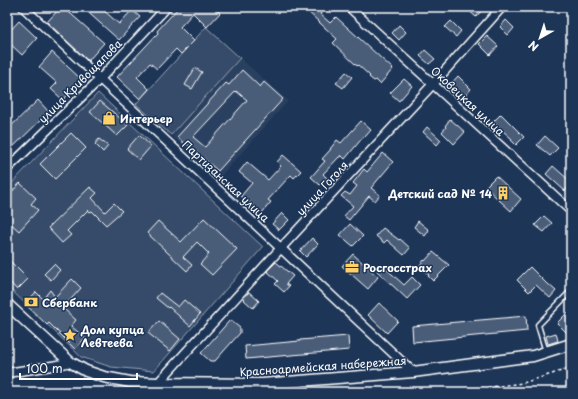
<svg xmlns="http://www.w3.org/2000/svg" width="578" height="399" viewBox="0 0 578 399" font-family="'Playpen Sans',sans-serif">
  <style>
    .built { fill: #2a4161 }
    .green { fill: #364b69; stroke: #9aa5b4 }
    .building { fill: #4a5d79; stroke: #fff; fill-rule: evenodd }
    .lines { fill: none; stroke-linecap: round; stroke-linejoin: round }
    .service-casing { stroke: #fff; stroke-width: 7 }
    .minor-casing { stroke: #fff; stroke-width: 11 }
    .tertiary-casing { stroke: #fff; stroke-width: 13 }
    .path { stroke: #fff; stroke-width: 1.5; stroke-dasharray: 3 3; stroke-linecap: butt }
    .service { stroke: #1d3557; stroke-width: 4 }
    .minor { stroke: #1d3557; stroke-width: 8 }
    .tertiary { stroke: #1d3557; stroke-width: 10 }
    .labels { text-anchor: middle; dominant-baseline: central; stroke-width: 3; stroke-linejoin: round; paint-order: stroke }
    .street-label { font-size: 11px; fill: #fff; stroke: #1d3557 }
    .poi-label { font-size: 11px; font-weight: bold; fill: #fff; stroke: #1d3557; text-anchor: start }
  </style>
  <rect width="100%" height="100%" fill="#1d3557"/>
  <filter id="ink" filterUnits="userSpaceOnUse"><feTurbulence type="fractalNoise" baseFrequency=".025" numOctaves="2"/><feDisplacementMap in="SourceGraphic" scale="8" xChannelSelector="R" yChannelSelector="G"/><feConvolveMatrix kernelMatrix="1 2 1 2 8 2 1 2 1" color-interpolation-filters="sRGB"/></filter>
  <g filter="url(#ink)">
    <polygon class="built" points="240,58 288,101 218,179 171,135"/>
    <g class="green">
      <polygon points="206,27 240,58 171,135 136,104"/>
      <polygon points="98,93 263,247 154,371 111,367 81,357 7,286 7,188"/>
    </g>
    <g class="building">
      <polygon points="61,7 63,7 104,43 88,61 47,22"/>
      <polygon points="82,7 100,7 119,24 132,10 140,17 119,40"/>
      <polygon points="179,7 214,7 220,13 207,27 193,13 180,27 194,41 181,54 176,49 157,69 150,63 137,77 149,89 140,99 117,77 158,33 157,31"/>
      <polygon points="303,7 327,7 320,14 330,23 336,17 393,69 380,84 376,80 374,81 369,77 370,76 358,65 357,66 333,43 337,39"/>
      <polygon points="465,7 479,7 482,10 476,17"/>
      <polygon points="506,20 514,28 508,35 500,27"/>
      <polygon points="19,21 37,38 22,55 7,41 7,34"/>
      <polygon points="451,21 461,31 456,37 445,27"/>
      <polygon points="399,25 406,32 399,40 392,33"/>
      <polygon points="487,36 498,46 490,55 479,44"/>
      <polygon points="425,50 435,59 429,64 420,56"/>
      <polygon points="52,52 82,80 63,100 51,89 57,83 39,67"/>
      <polygon points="195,68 202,72 192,89 185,85"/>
      <path d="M242,70L260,87L264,82L283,99L218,171L187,144L186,145L177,137L226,83L229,85ZM236,91L247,100L205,147L193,137Z"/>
      <polygon points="346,72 352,77 343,88 336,83"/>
      <polygon points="458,76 471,89 464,97 450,85"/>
      <polygon points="404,79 412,86 399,101 390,93"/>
      <polygon points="38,100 49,112 12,148 7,144 7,130"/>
      <polygon points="100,101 128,125 117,136 90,112"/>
      <polygon points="501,114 524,137 516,145 511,140 512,139 493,122"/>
      <polygon points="450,119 465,132 454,144 442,132 446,127 445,126"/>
      <polygon points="361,121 371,130 365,137 364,136 345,159 341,155 340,157 339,157 323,174 327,178 320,185 311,177 325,161 322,159 331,149 330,149 337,140 341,143"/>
      <polygon points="427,127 441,140 437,145 423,132"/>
      <polygon points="71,133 86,148 55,179 40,164"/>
      <polygon points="139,135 151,146 139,160 127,149"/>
      <polygon points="545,136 558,148 550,156 537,145"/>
      <polygon points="99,139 108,146 103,152 95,144"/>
      <polygon points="383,153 393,162 371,188 380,195 375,201 369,196 349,220 344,216 353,206 341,196 345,192 350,195 357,186 353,183 364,169 367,172"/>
      <polygon points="283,155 301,171 294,178 291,175 289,177 268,200 271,202 261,214 252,207 253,205 241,196 252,183 239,172 247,162 268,180 281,166 277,162"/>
      <polygon points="553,166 571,182 571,184 565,191 546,174"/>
      <polygon points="496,176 521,199 511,211 485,187"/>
      <polygon points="20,183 36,198 31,204 38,210 19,231 7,220 7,197"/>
      <polygon points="90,187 97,193 92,198 105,212 114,203 122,211 106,225 92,211 90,212 88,210 67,231 71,235 62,243 48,228"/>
      <polygon points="282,213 289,220 279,230 272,224"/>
      <polygon points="544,216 552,223 544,232 535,225"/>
      <polygon points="204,218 237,249 212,275 200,264 209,254 197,242 183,257 192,265 187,271 147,233 158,221 181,242"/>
      <polygon points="418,221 429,230 425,236 414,227"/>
      <polygon points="350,224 363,236 353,246 340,235"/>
      <polygon points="383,228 399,240 400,239 410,248 404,255 387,240 384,243 376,236"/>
      <polygon points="312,238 318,244 306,257 300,251"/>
      <polygon points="433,252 449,265 433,281 428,276 429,275 419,266 424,260 425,261"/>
      <polygon points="353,254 378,277 368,289 342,266"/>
      <polygon points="7,258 28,279 17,290 7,279"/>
      <polygon points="276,262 293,276 286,284 289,286 284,292 275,284 278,281 267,271"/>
      <polygon points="54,264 60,270 51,280 44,274"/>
      <polygon points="382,265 404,285 412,277 420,285 407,299 377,271"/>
      <polygon points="530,267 547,284 547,283 556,291 550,298 536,285 529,292 517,280"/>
      <polygon points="72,279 81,288 63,308 76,320 71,326 85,338 75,349 49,323 47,325 25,304 36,292 43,299 50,290 55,297"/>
      <polygon points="249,292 259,301 253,308 243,299"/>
      <polygon points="160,293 178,307 184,300 200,314 190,326 169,307 168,308 156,298"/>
      <polygon points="379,303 398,321 387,333 368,315"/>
      <polygon points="571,309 571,329 567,333 557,323"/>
      <polygon points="526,316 527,331 413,342 412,326"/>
      <polygon points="230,320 240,328 240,333 215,361 210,361 201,353"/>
      <polygon points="159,321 180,339 170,351 148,333"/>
      <polygon points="556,333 558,341 548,344 546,336"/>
      <polygon points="348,336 349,350 246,359 245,346 300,341 300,340"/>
    </g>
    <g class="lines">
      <g class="service-casing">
        <polyline id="service" points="546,352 538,325 571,291"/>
      </g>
      <g class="minor-casing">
        <g id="minor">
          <polyline points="23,7 413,372"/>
          <polyline points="349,7 571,211"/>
          <polyline points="7,169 100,79 167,7"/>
          <polyline points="7,373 58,365 70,362"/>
          <polyline points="158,383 281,248 433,84 502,7"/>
        </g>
      </g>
      <g class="tertiary-casing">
        <polyline id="tertiary" points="7,304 70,362 86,371 104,377 130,382 158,383 262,384 413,372 533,356 571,344"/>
      </g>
      <polyline class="path" points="452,392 523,383 571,368"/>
      <use href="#service" class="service"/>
      <use href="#minor" class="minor"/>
      <use href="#tertiary" class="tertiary"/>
    </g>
  </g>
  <defs>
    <g id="shop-bare" transform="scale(1.08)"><path d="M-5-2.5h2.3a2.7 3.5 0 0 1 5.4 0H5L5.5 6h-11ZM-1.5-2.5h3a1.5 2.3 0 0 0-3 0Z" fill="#ffd166" stroke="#1d3557" stroke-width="2.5" paint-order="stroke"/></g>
    <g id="building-bare" transform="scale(1.08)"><path d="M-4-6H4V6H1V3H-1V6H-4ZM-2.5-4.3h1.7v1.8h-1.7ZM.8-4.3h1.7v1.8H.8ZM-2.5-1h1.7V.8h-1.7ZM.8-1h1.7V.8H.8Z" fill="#ffd166" stroke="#1d3557" stroke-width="2.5" paint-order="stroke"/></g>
    <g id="office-bare" transform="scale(1.08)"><path d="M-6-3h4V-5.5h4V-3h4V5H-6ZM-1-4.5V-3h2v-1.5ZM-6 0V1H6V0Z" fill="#ffd166" stroke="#1d3557" stroke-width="2.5" paint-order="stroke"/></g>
    <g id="bank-bare" transform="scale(1.08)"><path d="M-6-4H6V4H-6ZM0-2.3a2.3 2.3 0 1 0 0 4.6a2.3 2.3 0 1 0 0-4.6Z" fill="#ffd166" stroke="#1d3557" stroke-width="2.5" paint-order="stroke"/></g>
    <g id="sight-bare" transform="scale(1.08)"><path d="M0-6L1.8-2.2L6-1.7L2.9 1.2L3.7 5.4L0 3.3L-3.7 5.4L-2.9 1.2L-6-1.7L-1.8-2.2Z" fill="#ffd166" stroke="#1d3557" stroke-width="2.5" paint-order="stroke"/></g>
  </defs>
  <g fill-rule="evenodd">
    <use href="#shop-bare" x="109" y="118"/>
    <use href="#building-bare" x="503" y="193"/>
    <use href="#office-bare" x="352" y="267"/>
    <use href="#bank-bare" x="31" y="302"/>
    <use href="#sight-bare" x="70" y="335"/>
  </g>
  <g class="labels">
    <g class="street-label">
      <text transform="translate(80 81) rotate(-45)">улица Кривощапова</text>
      <text transform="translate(468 101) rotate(43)">Оковецкая улица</text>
      <text transform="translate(226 181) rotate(43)">Партизанская улица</text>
      <text transform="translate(322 188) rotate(-47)">улица Гоголя</text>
      <text transform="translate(323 366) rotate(-4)">Красноармейская набережная</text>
    </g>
    <g class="poi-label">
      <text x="120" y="118">Интерьер</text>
      <text x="492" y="193" text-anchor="end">Детский сад № 14</text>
      <text x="363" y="267">Росгосстрах</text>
      <text x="42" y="302">Сбербанк</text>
      <text x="81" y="329">Дом купца<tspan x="81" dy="13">Левтеева</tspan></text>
    </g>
  </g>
  <rect width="578" height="399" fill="none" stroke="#1d3557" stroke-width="24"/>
  <rect x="12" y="12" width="554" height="375" fill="none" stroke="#fff" stroke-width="1.5" filter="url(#ink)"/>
  <g transform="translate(540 38) rotate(219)" stroke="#1d3557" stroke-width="3" paint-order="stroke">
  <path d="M0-3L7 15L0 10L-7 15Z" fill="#ffffff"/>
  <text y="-6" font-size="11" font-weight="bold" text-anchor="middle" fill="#ffffff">N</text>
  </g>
  <path d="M20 373v6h117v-6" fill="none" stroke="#ffffff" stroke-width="2"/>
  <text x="26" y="373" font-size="12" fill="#ffffff" stroke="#1d3557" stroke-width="3" paint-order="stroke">100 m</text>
</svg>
